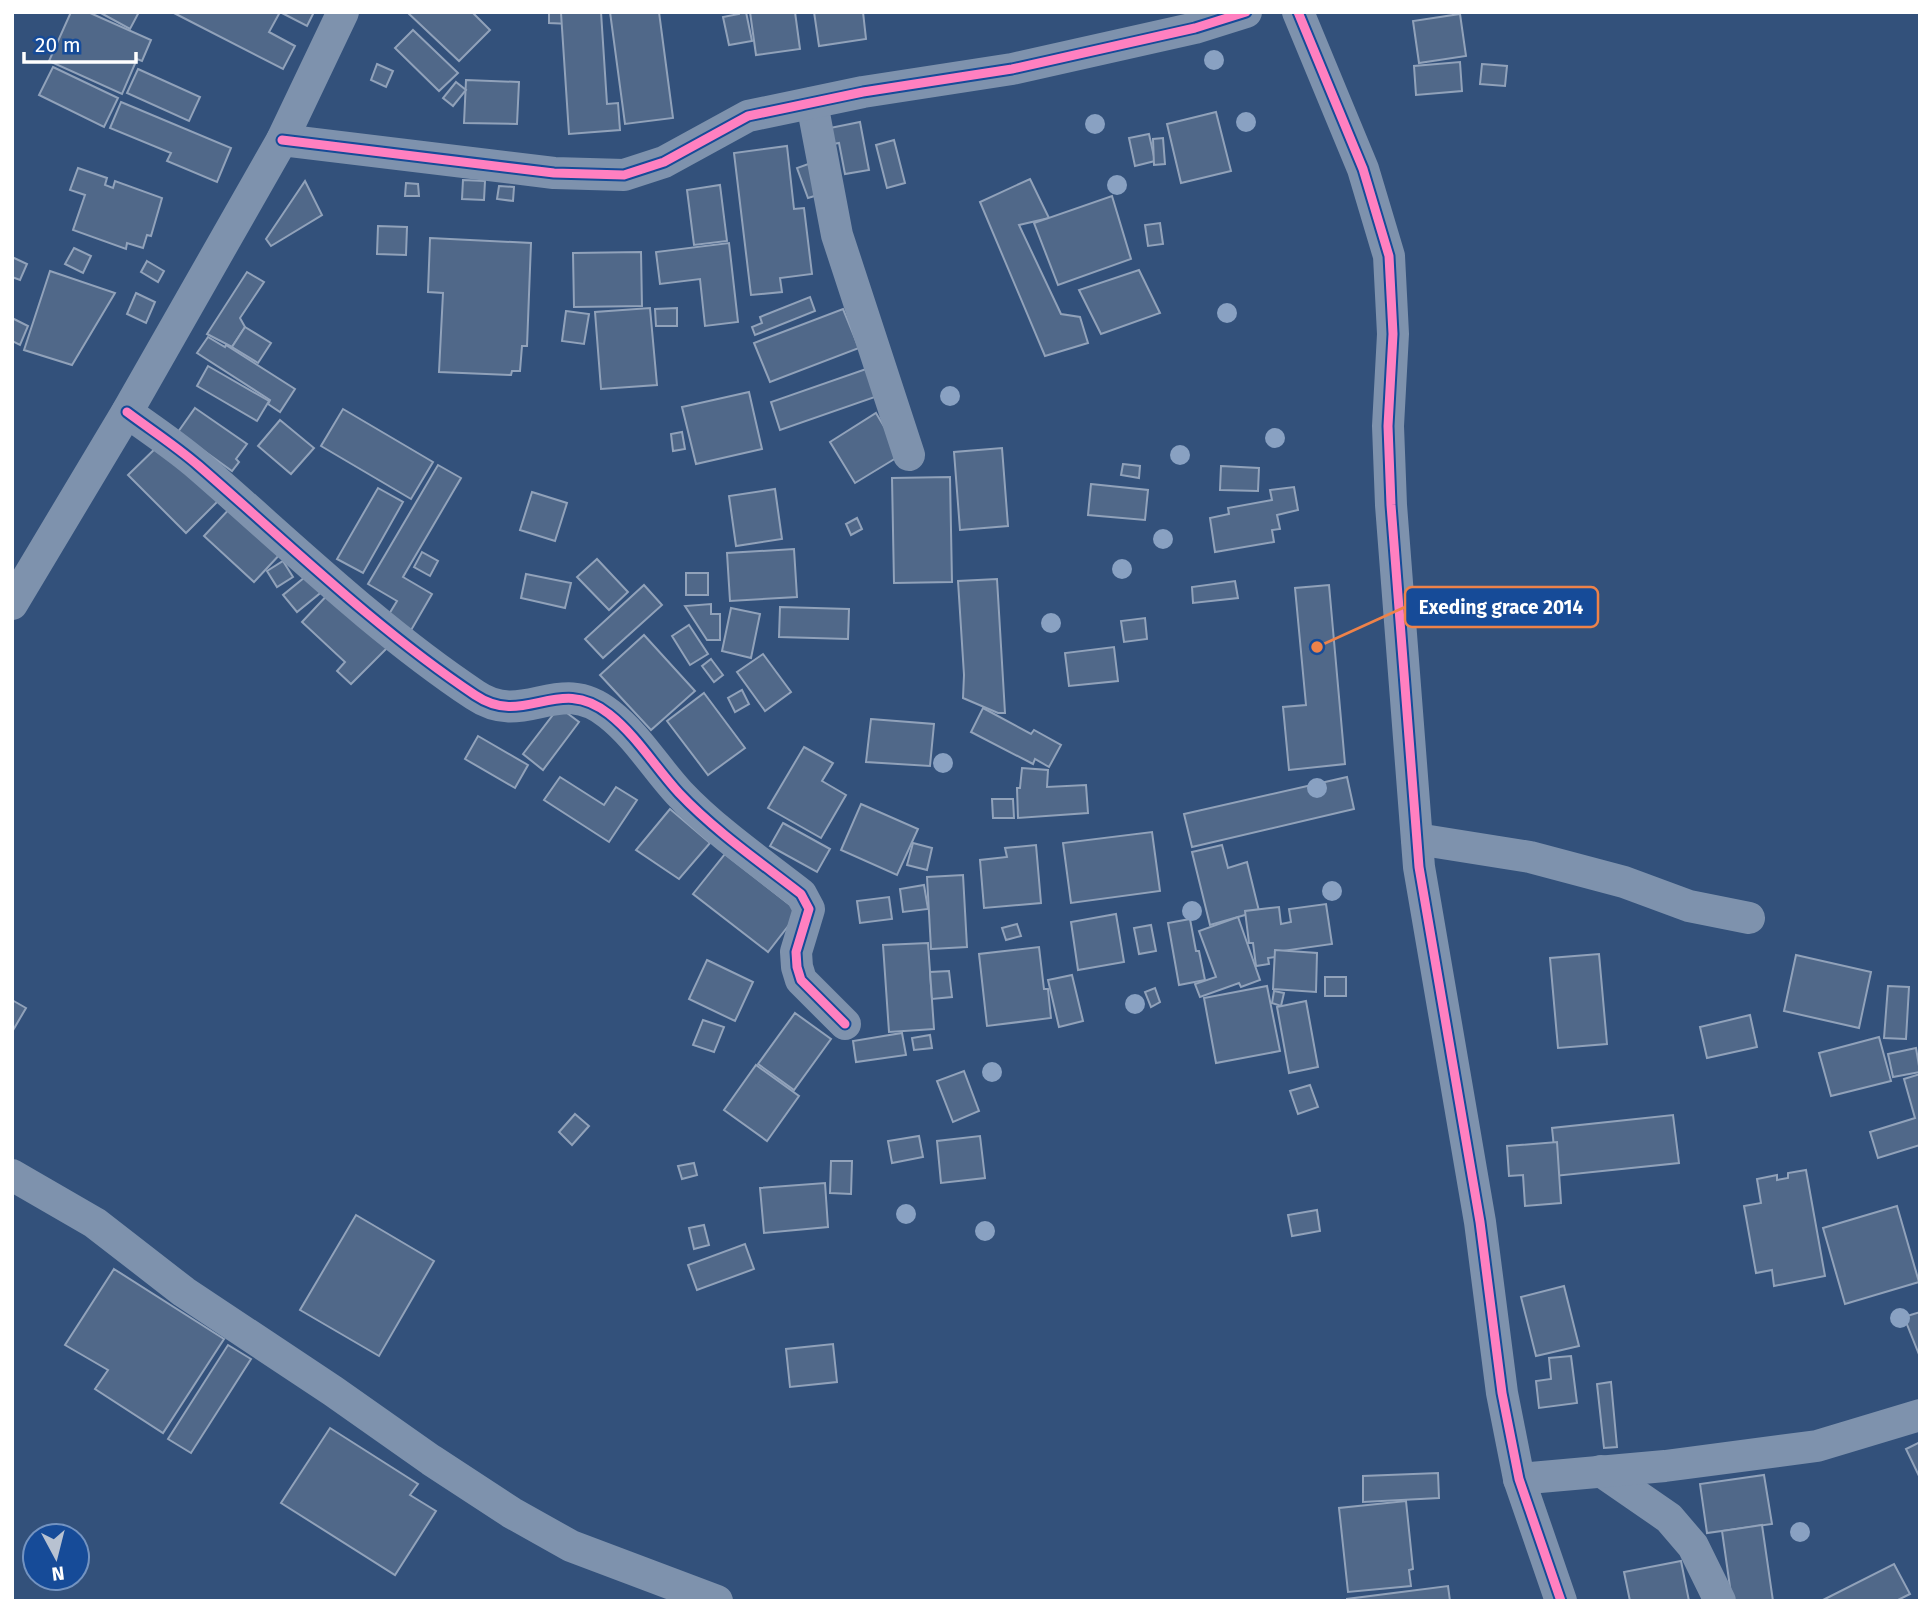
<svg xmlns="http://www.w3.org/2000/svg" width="1932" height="1613" viewBox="0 0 1932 1613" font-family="'Fira Sans',sans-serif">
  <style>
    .building { fill: #506889; stroke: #91a2ba; stroke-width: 2 }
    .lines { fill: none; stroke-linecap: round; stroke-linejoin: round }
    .minor { stroke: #7e92ad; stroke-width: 32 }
    .cycleway-casing { stroke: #164b98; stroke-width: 13 }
    .cycleway { stroke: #ff80c0; stroke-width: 9 }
    .tree { fill: #89a1c2 }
    .leader { fill: none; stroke: #ee8249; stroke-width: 2.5 }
    .callout-dot { fill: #ee8249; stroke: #164b98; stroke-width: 2.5 }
    .callout { fill: #164b98; stroke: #ee8249; stroke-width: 2.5 }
    .callout-label { font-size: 19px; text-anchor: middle; font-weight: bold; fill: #fff }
  </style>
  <rect width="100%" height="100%" fill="#33517b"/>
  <g class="building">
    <polygon points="71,12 88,12 151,40 142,61 137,59 122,94 49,61"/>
    <polygon points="99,12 139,12 130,29"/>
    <polygon points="172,12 280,12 269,32 295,46 283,69"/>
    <polygon points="280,12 314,12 307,26"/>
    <polygon points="407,12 472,12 490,30 459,61"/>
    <polygon points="549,12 571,12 570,24 549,23"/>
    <polygon points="601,12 607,104 618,103 620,130 569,134 561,13"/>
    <polygon points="610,12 659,12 673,118 625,124"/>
    <polygon points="739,12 746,12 752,41 729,45 723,17 739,14"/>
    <polygon points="750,12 795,12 800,49 756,55"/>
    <polygon points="814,12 863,12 866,39 819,46"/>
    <polygon points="1460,14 1466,56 1419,63 1413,21"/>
    <polygon points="413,30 458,73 439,91 395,48"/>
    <polygon points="1460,62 1462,91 1416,95 1414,66"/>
    <polygon points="377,64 393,71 386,87 371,80"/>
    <polygon points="1482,64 1507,66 1505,86 1480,84"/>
    <polygon points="53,67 118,98 104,127 39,95"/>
    <polygon points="138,69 200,97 189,121 127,93"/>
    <polygon points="466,80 519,82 517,124 464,123"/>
    <polygon points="456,82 466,90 453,106 443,98"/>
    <polygon points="121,102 231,148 217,182 167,161 171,153 110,128"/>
    <polygon points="1216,112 1231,171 1181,183 1167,124"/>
    <polygon points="860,122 869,170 845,174 839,143 833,144 830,128"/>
    <polygon points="1149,134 1155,161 1135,166 1129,138"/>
    <polygon points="1163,138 1165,164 1154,165 1153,139"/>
    <polygon points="894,140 905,183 887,188 876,145"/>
    <polygon points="787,146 794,209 804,208 812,274 780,278 782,292 751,295 734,153"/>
    <polygon points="811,163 821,194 808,198 797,168"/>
    <polygon points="78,168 107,178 105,185 113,188 115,181 162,198 151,236 147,235 143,248 127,243 126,249 73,230 85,195 70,190"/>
    <polygon points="1030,179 1049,218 1019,225 1061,314 1080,317 1088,343 1045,356 980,202"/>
    <polygon points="463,180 485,181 484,200 462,199"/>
    <polygon points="305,181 322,215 271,246 266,239"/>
    <polygon points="406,183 418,184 419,196 405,196"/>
    <polygon points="720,185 727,241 694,245 687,190"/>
    <polygon points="499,186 514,187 513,201 497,199"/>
    <polygon points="1112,196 1131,259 1058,285 1034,223"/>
    <polygon points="1160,223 1163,244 1148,246 1145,225"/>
    <polygon points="378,226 407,227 406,255 377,254"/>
    <polygon points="430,238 531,243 527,346 522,346 520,371 512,371 511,375 439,372 443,293 428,292"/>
    <polygon points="729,243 738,322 705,326 700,279 660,284 656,252"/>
    <polygon points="74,248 91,256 83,273 65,264"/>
    <polygon points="641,252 642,306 574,307 573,253"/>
    <polygon points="12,257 27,264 20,280 12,277"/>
    <polygon points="147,261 164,271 158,282 141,272"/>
    <polygon points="1139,270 1160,313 1101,334 1079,290"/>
    <polygon points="50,271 115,293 72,365 24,350"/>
    <polygon points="247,272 264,282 240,318 245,327 232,347 207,334"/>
    <polygon points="136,293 155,302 146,323 127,314"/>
    <polygon points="810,297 815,311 755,335 752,327 762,323 760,317"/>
    <polygon points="650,308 657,385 601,389 595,312"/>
    <polygon points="677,308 677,326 656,326 655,309"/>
    <polygon points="843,309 859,348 770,382 754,343"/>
    <polygon points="566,311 589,314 584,344 562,341"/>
    <polygon points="12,318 28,326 20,345 12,341"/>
    <polygon points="245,327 271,343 258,363 232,347"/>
    <polygon points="208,337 225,347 226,345 295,389 280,412 268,404 270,400 197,353"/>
    <polygon points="208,366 269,401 257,421 197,386"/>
    <polygon points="866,369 875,397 780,430 771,402"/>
    <polygon points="749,392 762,449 696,464 682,407"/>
    <polygon points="195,408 247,444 236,459 239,462 232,471 178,432"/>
    <polygon points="343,409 433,462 411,499 321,446"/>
    <polygon points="876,413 901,455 855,483 830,442"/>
    <polygon points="280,420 314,448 291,474 258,446"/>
    <polygon points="682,432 685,449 673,451 671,434"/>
    <polygon points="160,444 218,501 186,533 128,475"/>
    <polygon points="1002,448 1008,526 960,530 954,452"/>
    <polygon points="1123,464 1140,466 1139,478 1121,475"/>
    <polygon points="438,465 461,478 403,577 432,594 410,632 386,619 397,601 368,584"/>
    <polygon points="1221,466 1259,468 1258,491 1220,490"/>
    <polygon points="950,477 952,582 894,583 892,478"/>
    <polygon points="1091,484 1148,490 1145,520 1088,515"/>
    <polygon points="1294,487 1298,510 1277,515 1280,529 1272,530 1274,542 1215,552 1210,518 1229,514 1228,508 1272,500 1270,490"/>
    <polygon points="378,488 403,502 363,573 337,559"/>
    <polygon points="775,489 782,539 736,546 729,496"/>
    <polygon points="532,492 567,503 555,541 520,530"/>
    <polygon points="233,505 283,551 254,582 204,536"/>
    <polygon points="857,518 862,529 851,535 846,524"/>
    <polygon points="794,549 797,597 730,601 727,553"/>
    <polygon points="422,552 438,561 430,576 414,567"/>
    <polygon points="597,559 628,592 609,610 577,577"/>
    <polygon points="283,561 293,577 277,587 267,571"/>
    <polygon points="310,573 324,590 297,612 283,595"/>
    <rect x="686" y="573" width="22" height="22"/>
    <polygon points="526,574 571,583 565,608 521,598"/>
    <polygon points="997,579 1005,713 998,713 963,698 964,675 958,581"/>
    <polygon points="1235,581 1238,598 1193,603 1192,587"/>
    <polygon points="644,585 662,605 603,658 585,639"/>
    <polygon points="1329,585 1345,764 1289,770 1283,707 1306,705 1295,588"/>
    <polygon points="332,590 390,645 351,684 337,671 345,662 302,622"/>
    <polygon points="711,604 711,614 720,614 720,640 707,640 685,606"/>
    <polygon points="780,607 849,609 848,639 779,637"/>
    <polygon points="731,608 760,614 751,658 722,651"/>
    <polygon points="1145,618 1147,639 1124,642 1121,621"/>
    <polygon points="689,625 708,654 690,665 672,636"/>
    <polygon points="644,635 695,691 651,730 600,675"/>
    <polygon points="1114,647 1118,681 1069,686 1065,653"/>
    <polygon points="763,654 791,692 765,711 737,672"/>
    <polygon points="711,659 723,675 714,682 702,666"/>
    <polygon points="742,690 749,704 735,712 728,698"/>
    <polygon points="704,693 745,748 708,775 667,721"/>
    <polygon points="559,707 579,722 543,770 523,754"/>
    <polygon points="983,708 1031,734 1034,730 1061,745 1049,767 1035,759 1033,764 971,732"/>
    <polygon points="871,719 934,724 930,766 866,762"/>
    <polygon points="478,736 528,765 515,788 465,759"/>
    <polygon points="804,747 833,763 822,781 846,795 821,838 768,808"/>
    <polygon points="1022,768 1048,770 1047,787 1086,785 1088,813 1018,818 1017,788 1020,788"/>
    <polygon points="560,777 604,805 616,787 637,800 609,842 544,800"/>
    <polygon points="1347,777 1354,809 1192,847 1184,814"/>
    <polygon points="992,799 1013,799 1014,818 993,818"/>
    <polygon points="861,804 918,829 897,875 841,850"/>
    <polygon points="670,809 710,843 679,879 636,850"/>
    <polygon points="783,823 830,849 817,872 770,846"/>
    <polygon points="1152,832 1160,891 1071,903 1063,843"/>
    <polygon points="913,843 932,848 927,870 907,865"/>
    <polygon points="1036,845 1041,903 984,908 980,860 1007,857 1005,848"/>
    <polygon points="1222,845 1228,868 1247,862 1259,911 1210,925 1192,852"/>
    <polygon points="725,854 799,912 768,952 693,894"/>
    <polygon points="963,875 967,947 931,949 927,877"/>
    <polygon points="924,885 928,909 903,912 900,889"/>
    <polygon points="889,897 892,919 860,923 857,901"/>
    <polygon points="1326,904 1332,944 1275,952 1276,957 1268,958 1269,964 1256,966 1253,943 1249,943 1245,911 1279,907 1281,924 1291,922 1289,909"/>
    <polygon points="1116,914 1124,962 1078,970 1071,922"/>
    <polygon points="1238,917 1260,980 1241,987 1239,983 1200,997 1195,984 1216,977 1199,931"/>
    <polygon points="1190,919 1196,951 1199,951 1205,980 1179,985 1168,923"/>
    <polygon points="1017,924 1021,936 1006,940 1002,928"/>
    <polygon points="1151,925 1156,951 1139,954 1134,928"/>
    <polygon points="928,943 934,1029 889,1032 883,945"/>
    <polygon points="1039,947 1044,989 1048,989 1051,1018 987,1026 979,954"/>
    <polygon points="1275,950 1317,953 1316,992 1273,989"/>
    <polygon points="1599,954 1607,1044 1558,1048 1550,958"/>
    <polygon points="1796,955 1871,972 1859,1028 1784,1011"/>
    <polygon points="707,960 753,982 735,1021 689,999"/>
    <polygon points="949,971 952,997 932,999 930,972"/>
    <polygon points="1072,975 1083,1021 1059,1027 1048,980"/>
    <rect x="1325" y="977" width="21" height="19"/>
    <polygon points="1267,986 1280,1051 1216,1063 1204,998"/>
    <polygon points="1888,986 1909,987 1906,1039 1884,1038"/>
    <polygon points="1155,988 1160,1002 1151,1007 1145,992"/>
    <polygon points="1274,991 1284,993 1281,1006 1272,1003"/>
    <polygon points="12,1000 26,1008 12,1032"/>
    <polygon points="1306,1001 1318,1067 1289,1073 1277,1007"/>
    <polygon points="795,1013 831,1039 794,1090 758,1064"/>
    <polygon points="1750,1015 1757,1047 1707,1058 1700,1027"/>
    <polygon points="703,1020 724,1027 714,1052 693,1045"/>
    <polygon points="902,1033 906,1055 856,1062 853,1041"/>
    <polygon points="930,1035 932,1048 914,1050 912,1038"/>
    <polygon points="1879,1037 1891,1081 1831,1096 1819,1053"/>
    <polygon points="1916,1048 1920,1072 1893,1077 1888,1054"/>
    <polygon points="756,1065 799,1096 767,1141 724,1110"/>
    <polygon points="964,1071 979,1111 953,1122 937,1081"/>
    <polygon points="1920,1074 1920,1145 1878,1158 1870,1132 1915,1118 1904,1079"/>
    <polygon points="1310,1085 1318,1107 1298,1114 1290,1091"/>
    <polygon points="575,1114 589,1126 572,1145 559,1132"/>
    <polygon points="1673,1115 1679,1163 1545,1177 1544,1158 1555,1157 1552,1128"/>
    <polygon points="919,1136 923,1157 892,1163 888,1141"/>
    <polygon points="980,1136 985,1178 941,1183 937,1141"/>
    <polygon points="1557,1142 1561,1203 1525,1206 1523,1175 1509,1176 1507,1146"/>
    <polygon points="831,1161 852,1161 851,1194 830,1193"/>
    <polygon points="694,1163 697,1175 682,1179 678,1166"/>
    <polygon points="1806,1170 1825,1276 1774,1286 1772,1270 1756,1273 1744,1206 1761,1203 1757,1179 1777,1175 1777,1180 1788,1178 1788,1173"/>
    <polygon points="825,1183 828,1227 764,1233 760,1188"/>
    <polygon points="1897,1206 1919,1282 1845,1304 1823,1228"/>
    <polygon points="1317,1210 1320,1231 1292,1236 1288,1215"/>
    <polygon points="356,1215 434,1261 379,1356 300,1310"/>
    <polygon points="704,1225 709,1245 694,1249 689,1228"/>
    <polygon points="745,1244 754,1269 697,1290 688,1265"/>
    <polygon points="114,1269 224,1339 163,1433 95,1389 108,1370 65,1345"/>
    <polygon points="1564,1286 1579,1346 1536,1356 1521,1297"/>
    <polygon points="1920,1312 1920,1357 1904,1317"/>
    <polygon points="833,1344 837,1382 790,1387 786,1349"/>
    <polygon points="228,1345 251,1359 191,1453 168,1439"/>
    <polygon points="1571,1356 1577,1403 1539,1408 1536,1381 1551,1379 1549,1358"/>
    <polygon points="1611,1382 1617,1447 1604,1448 1597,1384"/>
    <polygon points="330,1428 418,1484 410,1495 436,1511 395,1575 281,1503"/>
    <polygon points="1920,1442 1920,1478 1906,1449"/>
    <polygon points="1438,1473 1439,1498 1363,1502 1363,1476"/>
    <polygon points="1764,1475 1772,1524 1707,1533 1700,1484"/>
    <polygon points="1406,1501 1413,1569 1409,1570 1411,1586 1348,1592 1339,1508"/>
    <polygon points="1762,1525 1773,1601 1732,1601 1722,1531"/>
    <polygon points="1681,1561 1689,1601 1630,1601 1624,1572"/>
    <polygon points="1894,1564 1910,1594 1896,1601 1821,1601"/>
    <polygon points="1448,1586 1450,1601 1347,1601 1347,1599"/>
  </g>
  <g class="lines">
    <g class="minor">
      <polyline points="1298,12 1363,169 1389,256 1393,334 1388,426 1391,505 1419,867 1480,1222 1502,1393 1519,1479 1561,1601"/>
      <polyline points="812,103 837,235 909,455"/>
      <polyline points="282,140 554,173 624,175 664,162 748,116 863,92 1012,69 1195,28 1246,12"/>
      <path d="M127,412C151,430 176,446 199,466C289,544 376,629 475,695C525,729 558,673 609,714C637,736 655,767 679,793C715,831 760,862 801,894L809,909L796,952L797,967L801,980L845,1024"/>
      <polyline points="12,604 127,412 282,140 343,12"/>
      <polyline points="1417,839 1530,857 1624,882 1689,906 1749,918"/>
      <polyline points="12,1175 95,1223 184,1292 333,1391 431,1460 512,1513 571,1546 717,1601"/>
      <polyline points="1601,1471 1669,1518 1693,1546 1720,1601"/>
      <polyline points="1519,1479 1665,1466 1817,1446 1920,1415"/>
    </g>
    <g class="cycleway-casing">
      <g id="cycleway">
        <polyline points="1298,12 1363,169 1389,256 1393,334 1388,426 1391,505 1419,867 1480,1222 1502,1393 1519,1479 1561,1601"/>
        <polyline points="282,140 554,173 624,175 664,162 748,116 863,92 1012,69 1195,28 1246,12"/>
        <path d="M127,412C151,430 176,446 199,466C289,544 376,629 475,695C525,729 558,673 609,714C637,736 655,767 679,793C715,831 760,862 801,894L809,909L796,952L797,967L801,980L845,1024"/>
      </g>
    </g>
    <use href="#cycleway" class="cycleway"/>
  </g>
  <g class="tree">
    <circle cx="1214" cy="60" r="10"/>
    <circle cx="1246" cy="122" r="10"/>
    <circle cx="1095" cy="124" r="10"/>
    <circle cx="1117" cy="185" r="10"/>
    <circle cx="1227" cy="313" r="10"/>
    <circle cx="950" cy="396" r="10"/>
    <circle cx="1275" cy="438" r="10"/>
    <circle cx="1180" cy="455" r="10"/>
    <circle cx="1163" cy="539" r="10"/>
    <circle cx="1122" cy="569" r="10"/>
    <circle cx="1051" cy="623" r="10"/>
    <circle cx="943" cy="763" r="10"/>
    <circle cx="1317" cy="788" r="10"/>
    <circle cx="1332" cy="891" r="10"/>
    <circle cx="1192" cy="911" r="10"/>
    <circle cx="1135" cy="1004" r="10"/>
    <circle cx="992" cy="1072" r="10"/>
    <circle cx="906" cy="1214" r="10"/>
    <circle cx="985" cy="1231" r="10"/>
    <circle cx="1900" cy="1318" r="10"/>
    <circle cx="1800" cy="1532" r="10"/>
  </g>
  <path class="leader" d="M1317 647L1405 607"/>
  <circle class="callout-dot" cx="1317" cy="647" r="7"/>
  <rect class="callout" x="1405" y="587" width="193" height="40" rx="7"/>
  <g class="callout-label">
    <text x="1501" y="614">Exeding grace 2014</text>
  </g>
  <rect width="1932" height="1613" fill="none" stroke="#ffffff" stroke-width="28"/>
  <g transform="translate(56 1557) rotate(173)"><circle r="33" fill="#164b98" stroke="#7393c1" stroke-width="2"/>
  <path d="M0-5L12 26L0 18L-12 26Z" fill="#b8c2d1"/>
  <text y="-10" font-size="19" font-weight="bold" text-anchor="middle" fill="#ffffff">N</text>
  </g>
  <path d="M24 52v10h112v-10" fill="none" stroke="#ffffff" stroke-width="3.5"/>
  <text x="35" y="52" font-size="21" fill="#ffffff" stroke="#164b98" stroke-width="5" paint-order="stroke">20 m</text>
</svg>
